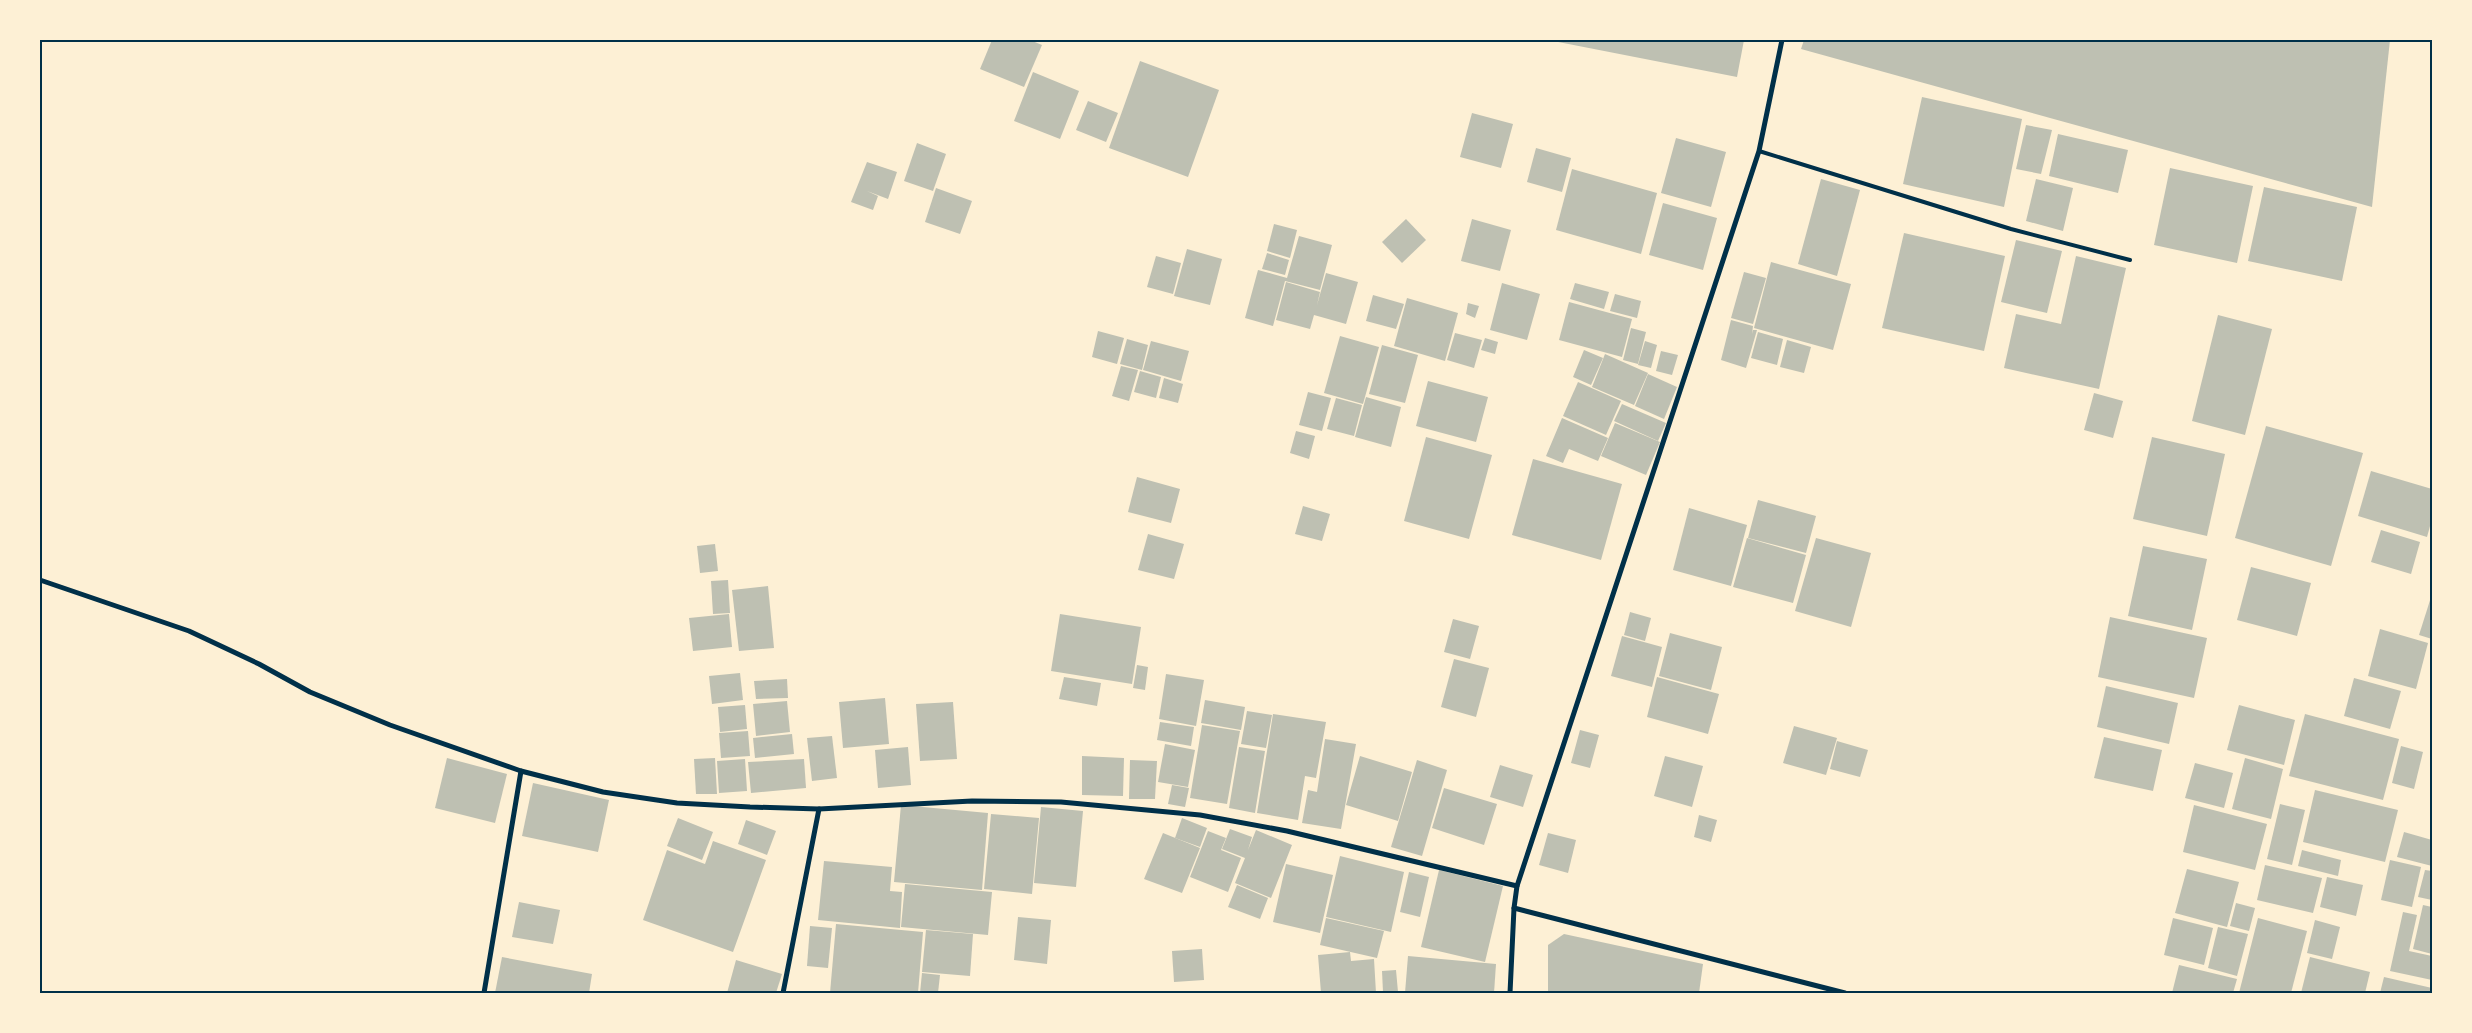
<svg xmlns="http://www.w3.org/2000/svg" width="2472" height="1033" viewBox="0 0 2472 1033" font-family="Quicksand,sans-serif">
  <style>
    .building { fill: #bec0b2 }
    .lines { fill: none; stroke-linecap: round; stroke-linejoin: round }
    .service { stroke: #003049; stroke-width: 4 }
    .minor { stroke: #003049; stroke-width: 5 }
    .neatline { fill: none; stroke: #003049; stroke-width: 2 }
  </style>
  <rect width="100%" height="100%" fill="#fdf0d5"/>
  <g class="building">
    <polygon points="992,40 1030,40 1042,45 1024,87 980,69"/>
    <polygon points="1548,40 1744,40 1737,77"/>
    <polygon points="1804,40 2390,40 2372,207 1801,49"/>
    <polygon points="1140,61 1219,90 1188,177 1109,148"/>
    <polygon points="1033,72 1079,91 1060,139 1014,121"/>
    <polygon points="1922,97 2022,119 2004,207 1903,184"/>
    <polygon points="1088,101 1118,113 1106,142 1076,130"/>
    <polygon points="1472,113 1513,124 1501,168 1460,157"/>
    <polygon points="2026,125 2052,130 2041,174 2016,169"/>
    <polygon points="2058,134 2128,150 2118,193 2049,176"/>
    <polygon points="1676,138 1726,152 1711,207 1661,193"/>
    <polygon points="917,143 946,154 933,191 904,181"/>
    <polygon points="1536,148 1571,158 1562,192 1527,182"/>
    <polygon points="867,162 897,172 888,199 867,191 878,196 873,210 851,202"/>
    <polygon points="2170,168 2253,186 2237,263 2154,245"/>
    <polygon points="1572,169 1657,193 1641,254 1556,230"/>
    <polygon points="1821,179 1860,190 1837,276 1798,264"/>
    <polygon points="2036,179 2073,188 2063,231 2026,221"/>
    <polygon points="2264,187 2357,207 2342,281 2248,261"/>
    <polygon points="936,188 972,201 960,234 925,222"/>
    <polygon points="1663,203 1717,218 1703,270 1649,255"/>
    <polygon points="1406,219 1426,240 1402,263 1382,242"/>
    <polygon points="1472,219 1511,230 1500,271 1461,261"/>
    <polygon points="1274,224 1297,230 1290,258 1267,251"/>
    <polygon points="1904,233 2005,256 1984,351 1882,328"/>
    <polygon points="1299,236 1332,245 1320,290 1285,281 1273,326 1245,318 1258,270 1287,278"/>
    <polygon points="2016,240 2062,251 2047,313 2001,302"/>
    <polygon points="1187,249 1222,259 1210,305 1174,296"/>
    <polygon points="1267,253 1289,260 1285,275 1262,269"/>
    <polygon points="1156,256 1181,263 1173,294 1147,287"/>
    <polygon points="2076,256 2126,268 2099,389 2004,368 2016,314 2061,324"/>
    <polygon points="1771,262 1851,284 1833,350 1754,328"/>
    <polygon points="1744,272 1766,278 1753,324 1731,318"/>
    <polygon points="1326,273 1358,282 1346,324 1314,315 1310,329 1276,320 1286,282 1320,292 1317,305"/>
    <polygon points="1502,283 1540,294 1527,340 1490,330"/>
    <polygon points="1575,283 1609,292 1604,309 1570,299"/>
    <polygon points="1615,294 1641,301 1637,318 1610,311"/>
    <polygon points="1373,295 1404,304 1396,329 1366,321"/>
    <polygon points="1407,298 1458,313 1445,361 1394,346"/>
    <polygon points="1569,302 1632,319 1622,357 1559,340"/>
    <polygon points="1468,303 1479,306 1475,318 1466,314"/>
    <polygon points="2218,315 2272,329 2245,435 2192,421"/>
    <polygon points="1731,320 1753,326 1752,334 1753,330 1757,330 1746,368 1721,360"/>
    <polygon points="1631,328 1646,332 1638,364 1623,360"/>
    <polygon points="1098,331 1124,338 1117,364 1092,357"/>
    <polygon points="1758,332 1783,339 1777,365 1751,358"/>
    <polygon points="1455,333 1482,340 1474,368 1447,360"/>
    <polygon points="1340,336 1379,347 1363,404 1324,393"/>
    <polygon points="1485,338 1498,342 1495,354 1481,350"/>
    <polygon points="1127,339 1148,345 1142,370 1120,364"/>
    <polygon points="1787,340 1811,347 1804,373 1780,367"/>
    <polygon points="1151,341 1189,351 1181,381 1143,370"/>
    <polygon points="1645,341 1657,345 1651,368 1638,365"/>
    <polygon points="1382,345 1418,355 1405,403 1369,394"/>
    <polygon points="1584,350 1603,358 1591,385 1573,377"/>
    <polygon points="1661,351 1678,355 1672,375 1656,371"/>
    <polygon points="1605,354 1648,373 1634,405 1592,387"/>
    <polygon points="1121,366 1138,370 1129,401 1112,396"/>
    <polygon points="1140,371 1161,377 1156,398 1134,392"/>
    <polygon points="1648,374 1677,387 1664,419 1635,406"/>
    <polygon points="1164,378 1183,384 1178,403 1159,398"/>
    <polygon points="1428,381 1488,397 1476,442 1416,426"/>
    <polygon points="1578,382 1621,401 1606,435 1563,416"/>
    <polygon points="1308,392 1331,398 1322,431 1299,425"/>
    <polygon points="2094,393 2123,401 2113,438 2084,430"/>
    <polygon points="1366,397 1401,407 1391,447 1355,437"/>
    <polygon points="1336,398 1362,405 1354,436 1327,429"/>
    <polygon points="1622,404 1666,423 1658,441 1614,421"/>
    <polygon points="1562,418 1608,438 1598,461 1569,449 1563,463 1546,456"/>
    <polygon points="1615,423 1660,442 1646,475 1601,456"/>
    <polygon points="2266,426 2363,453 2331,566 2235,538"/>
    <polygon points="1296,431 1315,436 1309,459 1290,453"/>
    <polygon points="1426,437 1492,455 1469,539 1404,521"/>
    <polygon points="2152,437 2225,454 2207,536 2133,519"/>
    <polygon points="1533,459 1622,484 1601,560 1512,535"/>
    <polygon points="2371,471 2432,489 2432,519 2427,537 2358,516"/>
    <polygon points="1137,477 1180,489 1171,523 1128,512"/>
    <polygon points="1758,500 1816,516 1806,553 1748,538"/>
    <polygon points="1303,506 1330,514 1322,541 1295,534"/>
    <polygon points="1689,508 1747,525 1731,586 1673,570"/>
    <polygon points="2381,530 2420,542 2411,574 2371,562"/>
    <polygon points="1148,534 1184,544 1174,579 1138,570"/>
    <polygon points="1747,538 1806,555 1793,603 1733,587"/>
    <polygon points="1816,538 1871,553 1851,627 1795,611"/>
    <polygon points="715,544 718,571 700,573 697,546"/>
    <polygon points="2143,546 2207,559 2192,630 2128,616"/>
    <polygon points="2251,567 2311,583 2297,636 2237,620"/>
    <polygon points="728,580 730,613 713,614 711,581"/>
    <polygon points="768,586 774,648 739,651 732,590"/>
    <polygon points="2432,594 2432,639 2419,635"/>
    <polygon points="1630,612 1651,618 1645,641 1624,635"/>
    <polygon points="729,614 732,647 693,651 689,618"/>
    <polygon points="1060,614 1141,627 1132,684 1051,671"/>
    <polygon points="2110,617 2207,638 2194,698 2098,677"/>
    <polygon points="1453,619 1479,626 1470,659 1444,652"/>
    <polygon points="2380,629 2428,643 2416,689 2368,676"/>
    <polygon points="1670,633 1722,647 1711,690 1659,676"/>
    <polygon points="1622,636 1662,647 1652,687 1611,676"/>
    <polygon points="1454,659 1489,668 1476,717 1441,707"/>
    <polygon points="1137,665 1148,667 1145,690 1133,688"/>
    <polygon points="740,673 743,700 712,704 709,676"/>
    <polygon points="1166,674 1204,680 1196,726 1159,719"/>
    <polygon points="1064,677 1101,683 1097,706 1059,699"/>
    <polygon points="1657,677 1719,694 1708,734 1647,717"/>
    <polygon points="2354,678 2401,691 2390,729 2344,716"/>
    <polygon points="787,679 788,698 756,699 754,681"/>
    <polygon points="2106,686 2178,703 2169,744 2097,727"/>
    <polygon points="885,698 889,744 843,748 839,702"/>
    <polygon points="1205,700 1245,707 1241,730 1201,723"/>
    <polygon points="787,701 790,732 756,736 753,704"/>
    <polygon points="953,702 957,759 920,761 916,704"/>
    <polygon points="745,705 747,729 720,732 718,707"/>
    <polygon points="2239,705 2295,720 2284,765 2227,750"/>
    <polygon points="1247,711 1272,715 1266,748 1241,744"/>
    <polygon points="1273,714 1326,722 1316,778 1305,776 1298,820 1257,813"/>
    <polygon points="2305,714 2399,739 2383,800 2289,776"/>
    <polygon points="1160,722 1194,727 1191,746 1157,740"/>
    <polygon points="1202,725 1240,731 1227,804 1190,798"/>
    <polygon points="1794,726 1837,738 1826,775 1783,763"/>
    <polygon points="1580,730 1599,735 1590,768 1571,763"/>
    <polygon points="748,731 750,756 721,758 719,733"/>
    <polygon points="792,734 794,754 755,758 753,738"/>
    <polygon points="832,736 837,778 812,781 807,738"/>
    <polygon points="2104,737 2162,750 2153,791 2094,778"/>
    <polygon points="1325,739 1356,744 1341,829 1302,823 1308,790 1317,792"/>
    <polygon points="1837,741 1868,750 1860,777 1830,769"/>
    <polygon points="1165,744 1195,750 1188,787 1158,782"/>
    <polygon points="2401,746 2423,752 2414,789 2392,783"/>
    <polygon points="908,747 911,785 878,788 875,750"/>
    <polygon points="1239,747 1265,751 1255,813 1229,808"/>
    <polygon points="1082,756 1124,758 1123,796 1082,795"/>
    <polygon points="1360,756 1412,772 1398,821 1346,805"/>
    <polygon points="1665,756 1703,766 1692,807 1654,796"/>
    <polygon points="447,758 507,774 495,823 435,808"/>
    <polygon points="715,758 717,794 696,794 694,759"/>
    <polygon points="2245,758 2283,769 2271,819 2232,809"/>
    <polygon points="745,759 747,791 719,793 717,761"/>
    <polygon points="804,759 806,788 751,793 748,762"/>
    <polygon points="1130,760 1157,761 1155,799 1129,799"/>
    <polygon points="1417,760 1447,770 1422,856 1391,847"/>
    <polygon points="2195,763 2233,773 2224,808 2185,798"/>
    <polygon points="1500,765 1533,775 1523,807 1490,797"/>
    <polygon points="533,783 609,800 598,852 522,836"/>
    <polygon points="1172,785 1189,788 1185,807 1168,804"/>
    <polygon points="1444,788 1497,804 1484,845 1432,828"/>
    <polygon points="2315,790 2398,810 2385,862 2303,842"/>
    <polygon points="2280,804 2305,810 2292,865 2267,859"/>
    <polygon points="901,805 988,813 982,890 894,882"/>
    <polygon points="2194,805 2267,824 2255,870 2183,852"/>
    <polygon points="1041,807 1083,811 1076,887 1034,883"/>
    <polygon points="991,814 1039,818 1032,894 984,889"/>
    <polygon points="1699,815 1717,820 1711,842 1694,837"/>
    <polygon points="678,818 713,832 702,860 667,846"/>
    <polygon points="1182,818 1207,828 1200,847 1175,838"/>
    <polygon points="746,820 776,831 767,855 738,844"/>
    <polygon points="1230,829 1252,837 1248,850 1256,830 1292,845 1271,898 1235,883 1245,858 1222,849"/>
    <polygon points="1208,831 1226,838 1221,850 1241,858 1228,892 1190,877"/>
    <polygon points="2404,832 2432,840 2432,866 2397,857"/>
    <polygon points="1163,833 1200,848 1182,893 1144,879"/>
    <polygon points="1548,833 1576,840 1568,873 1539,865"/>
    <polygon points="713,841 766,860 733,952 643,920 667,850 705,864"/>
    <polygon points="2302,850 2341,860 2338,876 2298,866"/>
    <polygon points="1340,856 1404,872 1391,932 1326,917"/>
    <polygon points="2390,860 2421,867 2412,907 2381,900"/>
    <polygon points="824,861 892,867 890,891 902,892 900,928 818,920"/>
    <polygon points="1286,864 1333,875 1320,933 1273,922"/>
    <polygon points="2265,865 2322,878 2313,913 2257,900"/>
    <polygon points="2187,869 2239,882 2227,927 2175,913"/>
    <polygon points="1439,870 1503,886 1485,962 1421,947"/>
    <polygon points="2425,870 2432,871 2432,900 2418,897"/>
    <polygon points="1409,872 1429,877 1420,917 1400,912"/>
    <polygon points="2327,877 2363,885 2356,916 2320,907"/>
    <polygon points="905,884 992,892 988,935 901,927"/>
    <polygon points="1237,885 1268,898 1260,919 1228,907"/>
    <polygon points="519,902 560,910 553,944 512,937"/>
    <polygon points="2236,903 2255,908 2249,931 2230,926"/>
    <polygon points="2423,905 2432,907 2432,954 2413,949"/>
    <polygon points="2403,912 2417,915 2409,951 2432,956 2432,980 2390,971"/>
    <polygon points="1018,917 1051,920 1047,964 1014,960"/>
    <polygon points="1326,918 1384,931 1377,958 1320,945"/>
    <polygon points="2173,918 2213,928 2204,965 2164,955"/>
    <polygon points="2258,918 2307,931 2291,993 2239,993"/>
    <polygon points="2315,920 2340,927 2332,959 2307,953"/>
    <polygon points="836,924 923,932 918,993 830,993"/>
    <polygon points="810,926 832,928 828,968 807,966"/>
    <polygon points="2218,927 2248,934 2237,976 2208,968"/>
    <polygon points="926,930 973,934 970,976 922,972"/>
    <polygon points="1564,934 1703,964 1699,993 1548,993 1548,945"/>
    <polygon points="1202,949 1204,980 1174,982 1172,951"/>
    <polygon points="1350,952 1351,961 1374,959 1376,993 1321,993 1318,955"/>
    <polygon points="1408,956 1496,964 1494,993 1405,993"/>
    <polygon points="502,957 592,974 589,993 495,993"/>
    <polygon points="2310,957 2370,972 2365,993 2301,993"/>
    <polygon points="736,960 782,974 776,993 727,993"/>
    <polygon points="2179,965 2237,979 2233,993 2172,993"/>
    <polygon points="1396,970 1398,992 1383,992 1382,971"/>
    <polygon points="922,973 940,975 938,993 920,993"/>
    <polygon points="2384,977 2432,988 2432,993 2380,993"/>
  </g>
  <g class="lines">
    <polyline class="service" points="1759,151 2011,229 2130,260"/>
    <g class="minor">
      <polyline points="40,580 189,631 259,664 310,692 390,725 521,771 603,792 677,803 750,807 819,809 972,801 1061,802 1200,815 1287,831 1517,886"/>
      <polyline points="1514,908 1845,993"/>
      <polyline points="484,993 521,771"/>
      <polyline points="783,993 819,809"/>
      <polyline points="1510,993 1514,908 1517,886 1759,151 1782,40"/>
    </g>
  </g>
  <rect width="2472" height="1033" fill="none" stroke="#fdf0d5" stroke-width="82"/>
  <rect x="41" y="41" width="2390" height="951" class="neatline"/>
</svg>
